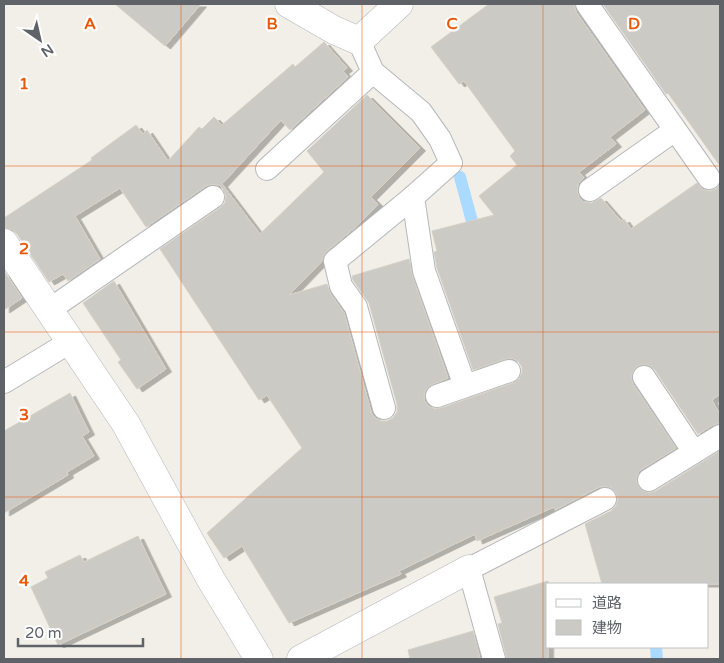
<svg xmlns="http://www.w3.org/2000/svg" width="724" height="663" viewBox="0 0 724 663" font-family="'Varela Round','Noto Sans JP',sans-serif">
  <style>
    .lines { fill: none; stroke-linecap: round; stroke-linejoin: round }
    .stream { stroke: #aadaff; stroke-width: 12 }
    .building { fill: #cccac5; stroke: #d6d1c6; filter: url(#shadow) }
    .lane-casing { stroke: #b5b8bc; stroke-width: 24 }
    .street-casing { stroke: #b5b8bc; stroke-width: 29 }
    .lane { stroke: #fff; stroke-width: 22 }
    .street { stroke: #fff; stroke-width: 28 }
    .grid { fill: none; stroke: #e8590c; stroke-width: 1; stroke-opacity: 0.55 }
    .grid-label { font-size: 16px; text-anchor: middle; font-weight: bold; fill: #e8590c; stroke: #fff; stroke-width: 4.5; stroke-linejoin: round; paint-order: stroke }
  </style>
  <defs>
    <filter id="shadow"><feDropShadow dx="5.5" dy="3" stdDeviation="0" flood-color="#0004"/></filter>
  </defs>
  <rect width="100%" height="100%" fill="#f1efe8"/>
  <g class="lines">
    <g class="stream">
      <polyline points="460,177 476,236"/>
      <polyline points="656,647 657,659"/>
    </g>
  </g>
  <g class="building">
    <polygon points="115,4 201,4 165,46"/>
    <polygon points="489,4 574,4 576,12 645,110 610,137 616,144 579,172 584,178 578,184 577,192 579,197 584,202 592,203 601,198 621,221 624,219 631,229 697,183 703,190 710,191 716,189 720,184 720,394 712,400 720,415 720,423 713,425 698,434 655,370 650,366 644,364 637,366 633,371 631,377 633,384 676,448 642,469 638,473 636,481 638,486 642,491 649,493 656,491 720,451 720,584 602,584 585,524 611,511 616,506 618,499 616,493 612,488 605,486 599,487 555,510 554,507 477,541 475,534 399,571 401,574 289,623 242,546 224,558 207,533 302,448 267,395 259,400 160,249 221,207 225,203 226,196 223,189 219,185 212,184 206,186 146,227 120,188 75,216 100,259 68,281 63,274 49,282 17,234 11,229 4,228 4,218 92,160 91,158 136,125 143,134 147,130 168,161 199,127 202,129 214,117 222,125 293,64 295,67 324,42 347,68 343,71 348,77 290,130 281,120 222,184 260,234 324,172 307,151 367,95 420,148 371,197 378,204 358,225 327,251 323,256 322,261 289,295 327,284 330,293 344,313 371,412 374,417 380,421 387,421 393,418 397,412 397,404 369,303 353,280 352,276 409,259 412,275 448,378 433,384 427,388 424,394 424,400 428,406 434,409 441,408 513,383 519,379 522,373 522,367 518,361 512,358 505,359 473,370 437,268 434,252 437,251 432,231 494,215 479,196 517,165 510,156 515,151 464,81 459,84 431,47"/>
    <polygon points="603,4 720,4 720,166 668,93 666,94"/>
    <polygon points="4,271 22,298 4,310"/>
    <polygon points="114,281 166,369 137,389 118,362 121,360 83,303"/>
    <polygon points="70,393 89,432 82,436 94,456 67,472 68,475 4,513 4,431"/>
    <polygon points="138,536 166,594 58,645 31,587 48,578 45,572 80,555 84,562"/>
    <polygon points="548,581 548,659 507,659 498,624 502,623 494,597"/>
    <polygon points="473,631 480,659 410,659 408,650"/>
  </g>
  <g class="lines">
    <g class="lane-casing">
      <g id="lane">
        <polyline points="587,4 709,178"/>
        <polyline points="359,41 373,72 421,112 440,139 451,163 413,197 335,261 341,286 356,307 384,408"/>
        <polyline points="267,169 373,72"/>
        <polyline points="590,190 675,130"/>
        <polyline points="413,197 424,271 465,386"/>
        <polyline points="49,310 213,197"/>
        <polyline points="644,377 694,452"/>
        <polyline points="4,382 70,342"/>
        <polyline points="437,396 509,371"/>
        <polyline points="649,480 720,436"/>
        <polyline points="494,659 469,569 605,499"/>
      </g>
    </g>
    <g class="street-casing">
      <g id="street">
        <polyline points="289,4 334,30 359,41 399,4"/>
        <polyline points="4,243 126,424 210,578 259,659"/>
        <polyline points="301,659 469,569"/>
      </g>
    </g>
    <use href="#lane" class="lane"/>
    <use href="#street" class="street"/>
  </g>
  <path class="grid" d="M181,4V659M362,4V659M543,4V659M4,166H720M4,332H720M4,497H720"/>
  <g class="grid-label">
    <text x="90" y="29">A</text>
    <text x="272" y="29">B</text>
    <text x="452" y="29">C</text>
    <text x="634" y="29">D</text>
    <text x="24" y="89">1</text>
    <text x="24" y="254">2</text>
    <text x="24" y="420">3</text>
    <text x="24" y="586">4</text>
  </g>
  <rect width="724" height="663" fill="none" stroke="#5f6368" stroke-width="10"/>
  <rect x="546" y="583" width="162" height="65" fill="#ffffff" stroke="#bfc1c3"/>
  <rect x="556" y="599" width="25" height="8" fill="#ffffff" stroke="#bfc1c3"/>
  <text x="592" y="608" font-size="15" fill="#5f6368">道路</text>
  <rect x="556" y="620" width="25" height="15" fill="#cccac5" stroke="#bfc1c3"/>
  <text x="592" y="633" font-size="15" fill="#5f6368">建物</text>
  <g transform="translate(40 40) rotate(146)" stroke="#ffffff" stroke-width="4" paint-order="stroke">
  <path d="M0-4L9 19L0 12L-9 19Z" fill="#5f6368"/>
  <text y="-8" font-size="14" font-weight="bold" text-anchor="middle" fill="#5f6368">N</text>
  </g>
  <path d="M18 638v8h125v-8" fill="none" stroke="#5f6368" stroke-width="2.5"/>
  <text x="25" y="638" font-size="15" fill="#5f6368" stroke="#ffffff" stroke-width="4" paint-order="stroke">20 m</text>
</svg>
